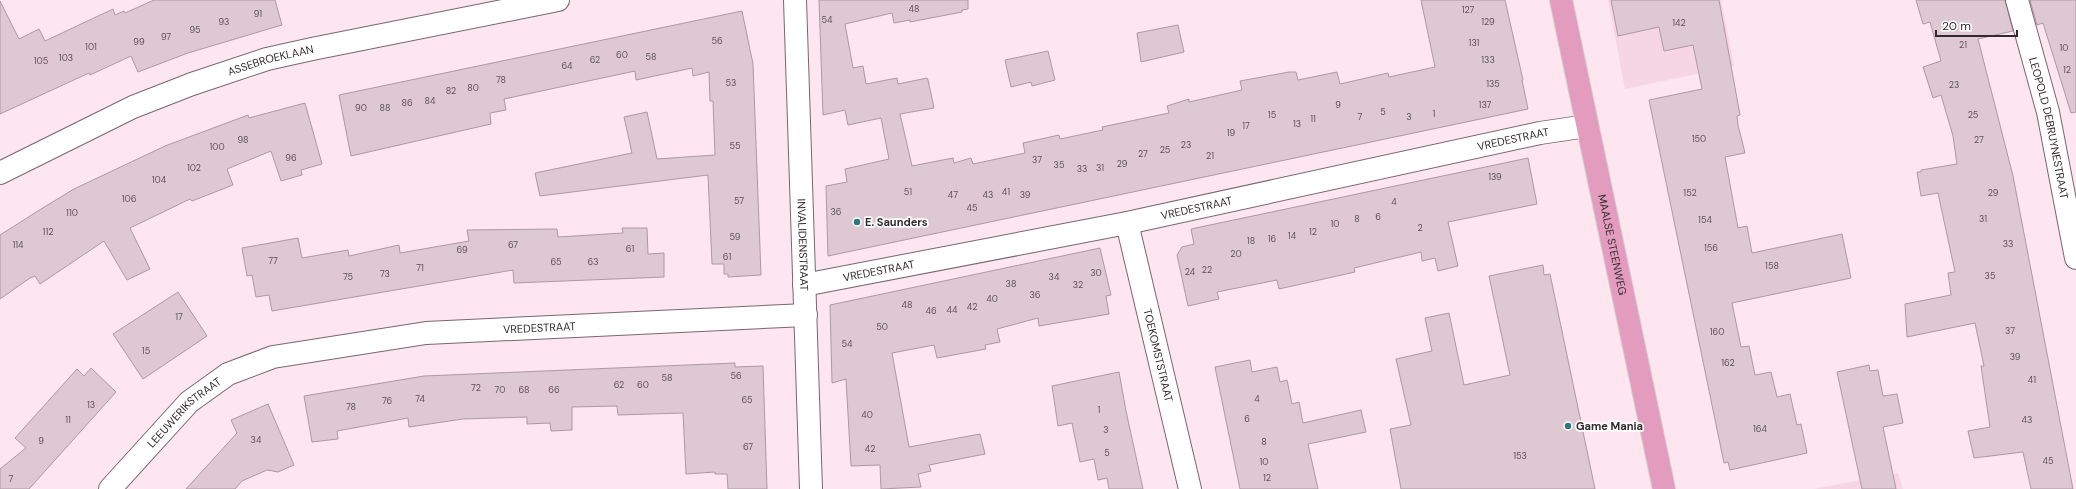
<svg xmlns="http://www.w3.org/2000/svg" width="2076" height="489" viewBox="0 0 2076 489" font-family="'DM Sans',sans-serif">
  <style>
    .built { fill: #f5d6e2 }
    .building { fill: #dec8d1; stroke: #ae99a1 }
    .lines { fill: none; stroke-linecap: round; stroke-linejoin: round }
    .minor-casing { stroke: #7a676e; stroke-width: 24 }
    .major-casing { stroke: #d2d0d1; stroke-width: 24 }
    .minor { stroke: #fff; stroke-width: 22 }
    .major { stroke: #e39cbe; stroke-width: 22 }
    .poi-dot { fill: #2e777d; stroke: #fff; stroke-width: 1.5 }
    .labels { text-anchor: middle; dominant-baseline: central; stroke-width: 3.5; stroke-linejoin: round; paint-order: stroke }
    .number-label { font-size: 9px; fill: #5e5256 }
    .street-label { font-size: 11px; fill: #332a2d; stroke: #fff }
    .poi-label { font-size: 11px; font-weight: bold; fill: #332a2d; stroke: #fff; text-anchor: start }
  </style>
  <rect width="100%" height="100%" fill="#fde6ef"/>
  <g class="built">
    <polygon points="1608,0 1721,0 1734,66 1625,89"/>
    <polygon points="1898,473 1903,489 1814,489"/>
  </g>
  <g class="building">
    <polygon points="154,0 275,0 282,25 188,53 138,72 131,56 90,75 89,73 0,114 0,1 19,39 39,29 45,41 113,9 115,15 124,11 125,13"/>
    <polygon points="819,0 968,0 968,9 962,10 962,12 910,22 910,20 894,23 892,13 845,24 853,68 863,66 866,84 897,78 898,84 927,78 928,80 934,108 900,114 912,166 953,158 954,163 971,158 973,164 1025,153 1023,143 1059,135 1060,139 1103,130 1102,127 1169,113 1167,106 1189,99 1189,102 1242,90 1240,81 1289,72 1296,72 1298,80 1337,72 1340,84 1388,73 1389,77 1435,67 1421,0 1505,0 1523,80 1522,80 1528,109 828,256 826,186 847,182 845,169 889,159 881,118 848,125 845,110 823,115"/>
    <polygon points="1611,0 1719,0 1740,115 1737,116 1738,125 1745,153 1725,157 1738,228 1747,226 1752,253 1842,234 1851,278 1732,303 1741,347 1749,346 1755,375 1771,372 1777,397 1790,394 1797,425 1801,424 1807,453 1730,470 1728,462 1724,463 1649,100 1702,89 1693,45 1664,51 1659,27 1618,36"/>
    <polygon points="1916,0 2005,0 2013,31 1978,39 2013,176 2073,489 2031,489 2023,452 1974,458 1968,431 1990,427 1981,366 1984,366 1975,323 1907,337 1905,304 1951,295 1948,273 1955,272 1938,193 1921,196 1917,172 1921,172 1921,170 1957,164 1953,136 1941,95 1933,98 1923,67 1941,61 1930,22 1923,24"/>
    <polygon points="2030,0 2076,0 2076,112 2071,113 2043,23 2037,25"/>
    <polygon points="742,11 753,64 761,275 728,277 728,274 724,274 724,264 712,264 708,175 540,196 535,173 632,153 624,117 647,112 657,159 715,155 713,101 710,101 709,72 693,76 692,68 636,80 635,71 504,99 506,110 490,113 491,124 351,156 339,95"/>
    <polygon points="1178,25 1184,52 1141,62 1137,33"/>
    <polygon points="1048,51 1055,80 1032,86 1031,82 1011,87 1005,60"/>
    <polygon points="305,103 322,164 301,170 302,175 281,181 271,151 227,169 233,185 192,201 190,199 130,228 150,269 127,280 104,241 40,284 35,276 30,278 0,299 0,235 41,209 74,189 165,146 248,115 249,118"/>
    <polygon points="1528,158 1537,204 1448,222 1458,266 1438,271 1435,258 1422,261 1421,252 1354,268 1355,272 1279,289 1277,280 1217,292 1219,299 1188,306 1177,255 1182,247 1194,244 1191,229"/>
    <polygon points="622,228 647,228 648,254 664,253 664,277 514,283 513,270 272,311 269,295 256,297 252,275 247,276 242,248 298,238 302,258 348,250 349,256 399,245 400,253 469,241 467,230 557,229 558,237 623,233"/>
    <polygon points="1100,248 1111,295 1106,296 1109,314 1039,326 1038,318 997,329 1000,342 985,345 986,349 937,358 934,345 892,353 909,447 980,434 985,454 929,465 931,471 918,474 921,487 881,489 880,465 851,466 846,379 832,383 830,305"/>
    <polygon points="1543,265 1544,275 1550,274 1595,489 1401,489 1390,429 1411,425 1396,359 1432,351 1425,318 1449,313 1464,385 1510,375 1489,276"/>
    <polygon points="178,292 207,336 143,379 113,334"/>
    <polygon points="1250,360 1252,372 1277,367 1280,382 1287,380 1292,404 1299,402 1303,423 1361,410 1366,432 1308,444 1318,489 1240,489 1215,367"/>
    <polygon points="735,363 735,367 763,366 767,489 728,489 727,474 715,474 715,472 686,474 683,413 618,415 617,406 572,407 572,430 551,431 550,423 527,424 527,417 463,419 409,427 408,418 337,431 338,439 312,442 304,396 424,376"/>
    <polygon points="1869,365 1870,371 1878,370 1883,396 1897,394 1903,423 1883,427 1896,489 1862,489 1837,372"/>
    <polygon points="91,368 116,392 29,489 0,489 0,469 26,448 15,438 77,369 84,376"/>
    <polygon points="1119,372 1126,411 1143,489 1109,489 1107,478 1098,480 1094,459 1080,462 1072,423 1058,426 1052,386"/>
    <polygon points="268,404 294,465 278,472 267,470 242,481 235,489 186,489 237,433 231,420"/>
  </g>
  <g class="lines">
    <g class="minor-casing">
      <g id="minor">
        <path id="s1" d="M795,0L811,489"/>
        <path id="s2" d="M2017,0L2048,112L2076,258"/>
        <path id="s3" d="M0,173L133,107L192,84L267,59L312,49L558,0"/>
        <path id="s4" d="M1127,223L1190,489"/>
        <path id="s5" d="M804,285L1127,223L1540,133L1587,126"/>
        <path id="s6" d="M110,489L189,402L228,374L273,357L426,333L806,315"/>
      </g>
    </g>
    <g class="major-casing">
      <g id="major">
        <path id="s7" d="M1561,0L1664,489"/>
      </g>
    </g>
    <use href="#minor" class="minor"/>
    <use href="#major" class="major"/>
  </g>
  <g class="poi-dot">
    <circle cx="857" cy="222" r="4"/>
    <circle cx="1568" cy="426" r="4"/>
  </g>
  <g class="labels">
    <g class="number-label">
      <text x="914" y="9">48</text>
      <text x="1468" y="10">127</text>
      <text x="258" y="14">91</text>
      <text x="827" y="20">54</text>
      <text x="224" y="22">93</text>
      <text x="1488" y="22">129</text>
      <text x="1679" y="23">142</text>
      <text x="195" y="30">95</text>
      <text x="166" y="37">97</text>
      <text x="717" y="41">56</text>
      <text x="139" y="42">99</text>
      <text x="1474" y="43">131</text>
      <text x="1963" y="45">21</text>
      <text x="91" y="47">101</text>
      <text x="2064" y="48">10</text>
      <text x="622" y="55">60</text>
      <text x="651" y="57">58</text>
      <text x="66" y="58">103</text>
      <text x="595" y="60">62</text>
      <text x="1488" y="60">133</text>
      <text x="41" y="61">105</text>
      <text x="567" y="66">64</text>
      <text x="2067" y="70">12</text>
      <text x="501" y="80">78</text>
      <text x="731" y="83">53</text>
      <text x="1493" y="84">135</text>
      <text x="1954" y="85">23</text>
      <text x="473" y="88">80</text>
      <text x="451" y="91">82</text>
      <text x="430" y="101">84</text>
      <text x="407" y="103">86</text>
      <text x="1338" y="105">9</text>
      <text x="1485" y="105">137</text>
      <text x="361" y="108">90</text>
      <text x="385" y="108">88</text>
      <text x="1383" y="112">5</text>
      <text x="1434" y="114">1</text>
      <text x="1272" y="115">15</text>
      <text x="1973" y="115">25</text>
      <text x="1360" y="117">7</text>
      <text x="1409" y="117">3</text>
      <text x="1313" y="119">11</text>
      <text x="1297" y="124">13</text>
      <text x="1246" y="126">17</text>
      <text x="1231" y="133">19</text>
      <text x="1699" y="139">150</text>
      <text x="243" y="140">98</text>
      <text x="1979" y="140">27</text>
      <text x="1186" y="145">23</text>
      <text x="735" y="146">55</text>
      <text x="217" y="147">100</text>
      <text x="1165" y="150">25</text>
      <text x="1143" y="154">27</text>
      <text x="1210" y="156">21</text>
      <text x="291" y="158">96</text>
      <text x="1037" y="160">37</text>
      <text x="1122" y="164">29</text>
      <text x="1059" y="165">35</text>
      <text x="194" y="168">102</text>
      <text x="1100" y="168">31</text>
      <text x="1082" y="169">33</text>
      <text x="1495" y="177">139</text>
      <text x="159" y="180">104</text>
      <text x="908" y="192">51</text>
      <text x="1006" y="192">41</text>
      <text x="1690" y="193">152</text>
      <text x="1993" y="193">29</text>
      <text x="953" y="195">47</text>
      <text x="988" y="195">43</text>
      <text x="1025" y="195">39</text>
      <text x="129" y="199">106</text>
      <text x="739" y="201">57</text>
      <text x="1394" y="202">4</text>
      <text x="972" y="208">45</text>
      <text x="836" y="212">36</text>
      <text x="72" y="213">110</text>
      <text x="1378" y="217">6</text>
      <text x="1357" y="219">8</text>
      <text x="1983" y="219">31</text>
      <text x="1705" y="220">154</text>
      <text x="1335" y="224">10</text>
      <text x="1420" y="228">2</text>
      <text x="48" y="232">112</text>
      <text x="1313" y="232">12</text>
      <text x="1292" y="236">14</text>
      <text x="735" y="237">59</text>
      <text x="1272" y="239">16</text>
      <text x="1251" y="241">18</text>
      <text x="2008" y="244">33</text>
      <text x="18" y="245">114</text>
      <text x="513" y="245">67</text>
      <text x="1711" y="248">156</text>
      <text x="630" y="249">61</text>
      <text x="462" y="250">69</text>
      <text x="1236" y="254">20</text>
      <text x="727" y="257">61</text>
      <text x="273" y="261">77</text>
      <text x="556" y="262">65</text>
      <text x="593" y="262">63</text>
      <text x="1772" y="266">158</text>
      <text x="420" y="268">71</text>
      <text x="1207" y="270">22</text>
      <text x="1190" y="272">24</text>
      <text x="1096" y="273">30</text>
      <text x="385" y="274">73</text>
      <text x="1990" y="276">35</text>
      <text x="348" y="277">75</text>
      <text x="1054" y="277">34</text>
      <text x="1011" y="284">38</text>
      <text x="1078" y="285">32</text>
      <text x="1035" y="295">36</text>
      <text x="992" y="299">40</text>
      <text x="907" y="305">48</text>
      <text x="972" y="307">42</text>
      <text x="952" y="310">44</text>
      <text x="931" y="311">46</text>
      <text x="179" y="317">17</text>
      <text x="882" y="327">50</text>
      <text x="2010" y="331">37</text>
      <text x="1717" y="332">160</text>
      <text x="847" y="344">54</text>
      <text x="146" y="351">15</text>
      <text x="2015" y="357">39</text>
      <text x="1728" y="363">162</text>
      <text x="736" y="376">56</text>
      <text x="667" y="378">58</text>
      <text x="2032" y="380">41</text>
      <text x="619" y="385">62</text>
      <text x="643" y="385">60</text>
      <text x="476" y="388">72</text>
      <text x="500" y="390">70</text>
      <text x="524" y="390">68</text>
      <text x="554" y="390">66</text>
      <text x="420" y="399">74</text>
      <text x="1257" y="399">4</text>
      <text x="747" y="400">65</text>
      <text x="387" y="401">76</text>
      <text x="91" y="405">13</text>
      <text x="351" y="407">78</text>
      <text x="1099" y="410">1</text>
      <text x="867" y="415">40</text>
      <text x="1247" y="419">6</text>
      <text x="68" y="420">11</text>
      <text x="2027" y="420">43</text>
      <text x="1760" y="429">164</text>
      <text x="1106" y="430">3</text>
      <text x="256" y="440">34</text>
      <text x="41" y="441">9</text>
      <text x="1264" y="442">8</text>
      <text x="748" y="447">67</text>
      <text x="870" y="449">42</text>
      <text x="1107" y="453">5</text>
      <text x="1520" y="456">153</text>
      <text x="2048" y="461">45</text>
      <text x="1264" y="462">10</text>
      <text x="1267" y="478">12</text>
      <text x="11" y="479">7</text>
    </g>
    <g class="street-label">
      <text stroke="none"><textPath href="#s3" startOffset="294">ASSEBROEKLAAN</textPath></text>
      <text stroke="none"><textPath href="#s2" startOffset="132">LEOPOLD DEBRUYNESTRAAT</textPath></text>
      <text stroke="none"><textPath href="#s5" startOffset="724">VREDESTRAAT</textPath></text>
      <text stroke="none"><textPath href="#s5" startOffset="400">VREDESTRAAT</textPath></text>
      <text stroke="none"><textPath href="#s7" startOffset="250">MAALSE STEENWEG</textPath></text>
      <text stroke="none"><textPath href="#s1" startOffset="245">INVALIDENSTRAAT</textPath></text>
      <text stroke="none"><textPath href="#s5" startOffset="76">VREDESTRAAT</textPath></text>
      <text stroke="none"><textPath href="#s6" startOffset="482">VREDESTRAAT</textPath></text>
      <text stroke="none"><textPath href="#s4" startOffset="136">TOEKOMSTSTRAAT</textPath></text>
      <text stroke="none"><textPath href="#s6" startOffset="107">LEEUWERIKSTRAAT</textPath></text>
    </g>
    <g class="poi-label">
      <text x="865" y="222">E. Saunders</text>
      <text x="1576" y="426">Game Mania</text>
    </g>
  </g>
  <path d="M1936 30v6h81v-6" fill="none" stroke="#332a2d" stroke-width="2"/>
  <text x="1942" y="30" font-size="12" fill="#332a2d" stroke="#ffffff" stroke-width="3" paint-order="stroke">20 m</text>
</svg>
